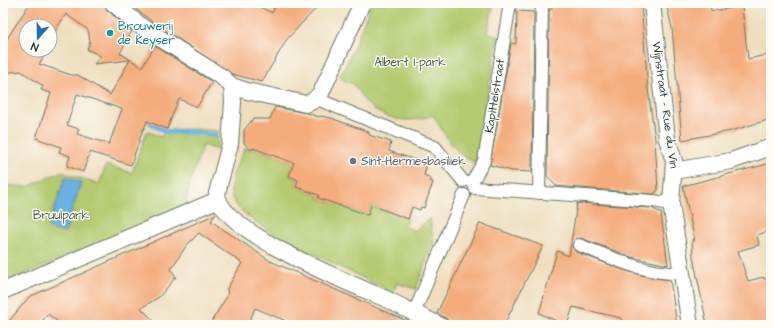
<svg xmlns="http://www.w3.org/2000/svg" width="774" height="328" viewBox="0 0 774 328" font-family="'Architects Daughter',sans-serif">
  <style>
    .green { fill: #b3ca6f; stroke: #698452 }
    .water { fill: #6db1e2; stroke: #46778b }
    .lines { fill: none; stroke-linecap: round; stroke-linejoin: round }
    .stream { stroke: #6db1e2; stroke-width: 5 }
    .building { fill: #f4ac7c; fill-rule: evenodd }
    .pedestrian-casing { stroke: #677564; stroke-width: 14 }
    .minor-casing { stroke: #677564; stroke-width: 18 }
    .pedestrian { stroke: #fff; stroke-width: 12 }
    .minor { stroke: #fff; stroke-width: 16 }
    .culture-dot { fill: #0f9aa8; stroke: #fdfcf7; stroke-width: 1.5 }
    .worship-dot { fill: #6b7280; stroke: #fdfcf7; stroke-width: 1.5 }
    .labels { text-anchor: middle; dominant-baseline: central; stroke-width: 3; stroke-linejoin: round; paint-order: stroke }
    .culture-label { font-size: 12px; fill: #0d838f; stroke: #fdfcf7; text-anchor: start }
    .park-label { font-size: 12px; fill: #446043; stroke: #fdfcf7 }
    .street-label { font-size: 12px; fill: #1f3d34; stroke: #fdfcf7 }
    .worship-label { font-size: 12px; fill: #5b616d; stroke: #fdfcf7; text-anchor: start }
  </style>
  <rect width="100%" height="100%" fill="#fdfcf7"/>
  <filter id="ink" filterUnits="userSpaceOnUse"><feTurbulence type="fractalNoise" baseFrequency=".025" numOctaves="2"/><feDisplacementMap in="SourceGraphic" scale="8" xChannelSelector="R" yChannelSelector="G"/><feConvolveMatrix kernelMatrix="1 2 1 2 8 2 1 2 1" color-interpolation-filters="sRGB"/></filter>
  <filter id="wash" filterUnits="userSpaceOnUse"><feTurbulence type="fractalNoise" baseFrequency=".012" numOctaves="4" result="noise"/><feDisplacementMap in="SourceGraphic" scale="16" xChannelSelector="R" yChannelSelector="G"/><feGaussianBlur stdDeviation="0.9" result="paint"/><feColorMatrix in="noise" values="0 0 0 0 0 0 0 0 0 0 0 0 0 0 0 0 0 1.4 0 .05"/><feComposite in="paint" operator="in"/></filter>
  <g filter="url(#wash)">
    <rect width="100%" height="100%" fill="#eedebe"/>
    <g class="green">
      <path d="M371,3H463L473,5V3H489V7L493,8L487,33L498,35L476,162C456,158 443,131 433,115C410,124 383,121 365,101C361,97 357,87 353,84C348,81 344,82 340,77L355,45Z"/>
      <polygon points="192,129 218,131 217,150 203,145 190,182 185,207 3,283 3,185 27,187 61,172 99,184 106,165 132,173 147,131 161,137 166,130"/>
      <path d="M245,148L251,150L253,148L294,163L289,176L298,180L296,187L319,195L318,198L368,215L371,205L408,219L405,227L415,231L430,218L434,246L431,247L416,289L397,283L393,294C361,273 242,229 232,197C227,182 238,162 245,148Z"/>
    </g>
    <polygon class="water" points="65,177 81,182 65,233 48,228"/>
    <g class="lines">
      <polyline class="stream" points="146,118 153,125 167,132 195,132 216,136"/>
    </g>
    <g id="blocks">
      <g class="building">
        <path d="M30,3H104L107,10L132,31L120,53L142,67L155,46L212,82L197,107L179,99L167,129L147,121L144,129H143L131,165L90,152L83,172L67,166L70,156L59,152L61,147L36,138L51,93L41,90L43,86L21,71L3,73V45ZM66,14L88,30L90,42L87,49L101,56L94,64L130,60L110,95L78,75H71L39,64L45,54L38,50H26V26H50V48L54,42L50,39ZM77,94L122,109L109,144L77,134L79,129L67,125Z"/>
        <polygon points="128,3 252,3 272,13 277,3 321,3 287,39 262,82 232,74 154,23"/>
        <polygon points="552,3 641,3 648,89 655,139 658,190 654,194 556,186 547,176 549,12 550,9 552,9"/>
        <polygon points="666,3 710,3 711,11 742,7 748,59 771,54 771,119 731,131 682,140 672,28"/>
        <polygon points="517,11 534,12 532,172 512,171 490,165 511,43 516,44"/>
        <polygon points="275,107 307,113 319,117 320,116 331,118 369,132 369,135 391,142 389,151 427,164 424,175 431,178 430,181 433,182 424,208 421,207 420,210 412,207 408,219 371,205 368,215 318,198 319,195 296,187 298,180 289,176 294,163 253,148 251,150 244,143 244,130 253,119 270,119"/>
        <polygon points="771,163 771,230 757,235 759,245 738,251 748,281 763,277 764,279 771,277 771,325 707,325 693,257 692,239 695,241 683,186"/>
        <polygon points="577,203 652,208 661,213 668,265 631,257 581,238 575,239 572,246 576,252 626,271 654,278 670,280 677,325 621,325 621,318 573,307 567,325 565,325 539,313 557,251 569,256"/>
        <polygon points="216,214 211,221 270,261 416,325 284,325 286,321 255,308 248,325 209,325 228,295 227,289 242,263 199,233 186,246 171,269 176,277 159,297 141,308 158,325 62,325 48,314 39,325 6,325 29,297"/>
        <polygon points="480,223 543,246 504,325 448,325 447,319 437,313"/>
      </g>
    </g>
  </g>
  <g filter="url(#ink)">
    <use href="#blocks" fill-opacity="0" stroke="#677564" stroke-width="1"/>
    <g class="lines">
      <g class="pedestrian-casing">
        <g id="pedestrian">
          <polyline points="317,99 435,147 463,181"/>
          <polyline points="472,182 484,161 510,3"/>
          <polyline points="475,188 653,201 671,204"/>
          <polyline points="539,193 542,3"/>
          <path d="M579,245C611,257 646,275 682,273"/>
          <polyline points="414,313 464,195"/>
        </g>
      </g>
      <g class="minor-casing">
        <g id="minor">
          <polyline points="113,3 142,27 222,77 232,86 247,91 306,104 313,101 321,93 362,3"/>
          <polyline points="652,3 667,139 674,161 671,204 690,325"/>
          <path d="M232,86L233,102L230,144L217,193C218,230 351,284 384,298C402,307 420,316 439,325"/>
          <polyline points="674,171 731,161 771,147"/>
          <polyline points="3,291 217,200"/>
        </g>
      </g>
      <use href="#pedestrian" class="pedestrian"/>
      <use href="#minor" class="minor"/>
    </g>
  </g>
  <circle class="culture-dot" cx="110" cy="33" r="4"/>
  <circle class="worship-dot" cx="353" cy="161" r="4"/>
  <g class="labels">
    <g class="culture-label">
      <text x="118" y="26">Brouwerij<tspan x="118" dy="14">de Keyser</tspan></text>
    </g>
    <g class="park-label">
      <text x="410" y="62">Albert I-park</text>
      <text x="61" y="215">Bruulpark</text>
    </g>
    <g class="street-label">
      <text transform="translate(495 96) rotate(-81)">Kapittelstraat</text>
      <text transform="translate(665 105) rotate(82)">Wijnstraat - Rue du Vin</text>
    </g>
    <g class="worship-label">
      <text x="361" y="161">Sint-Hermesbasiliek</text>
    </g>
  </g>
  <rect width="774" height="328" fill="none" stroke="#fdfcf7" stroke-width="16"/>
  <g transform="translate(38 38) rotate(200)"><circle r="19" fill="#fdfcf7" stroke="#a4b0a9"/>
  <path d="M0-3L7 15L0 10L-7 15Z" fill="#1f6fb2"/>
  <text y="-6" font-size="11" font-weight="bold" text-anchor="middle" fill="#1f3d34">N</text>
  </g>
</svg>
